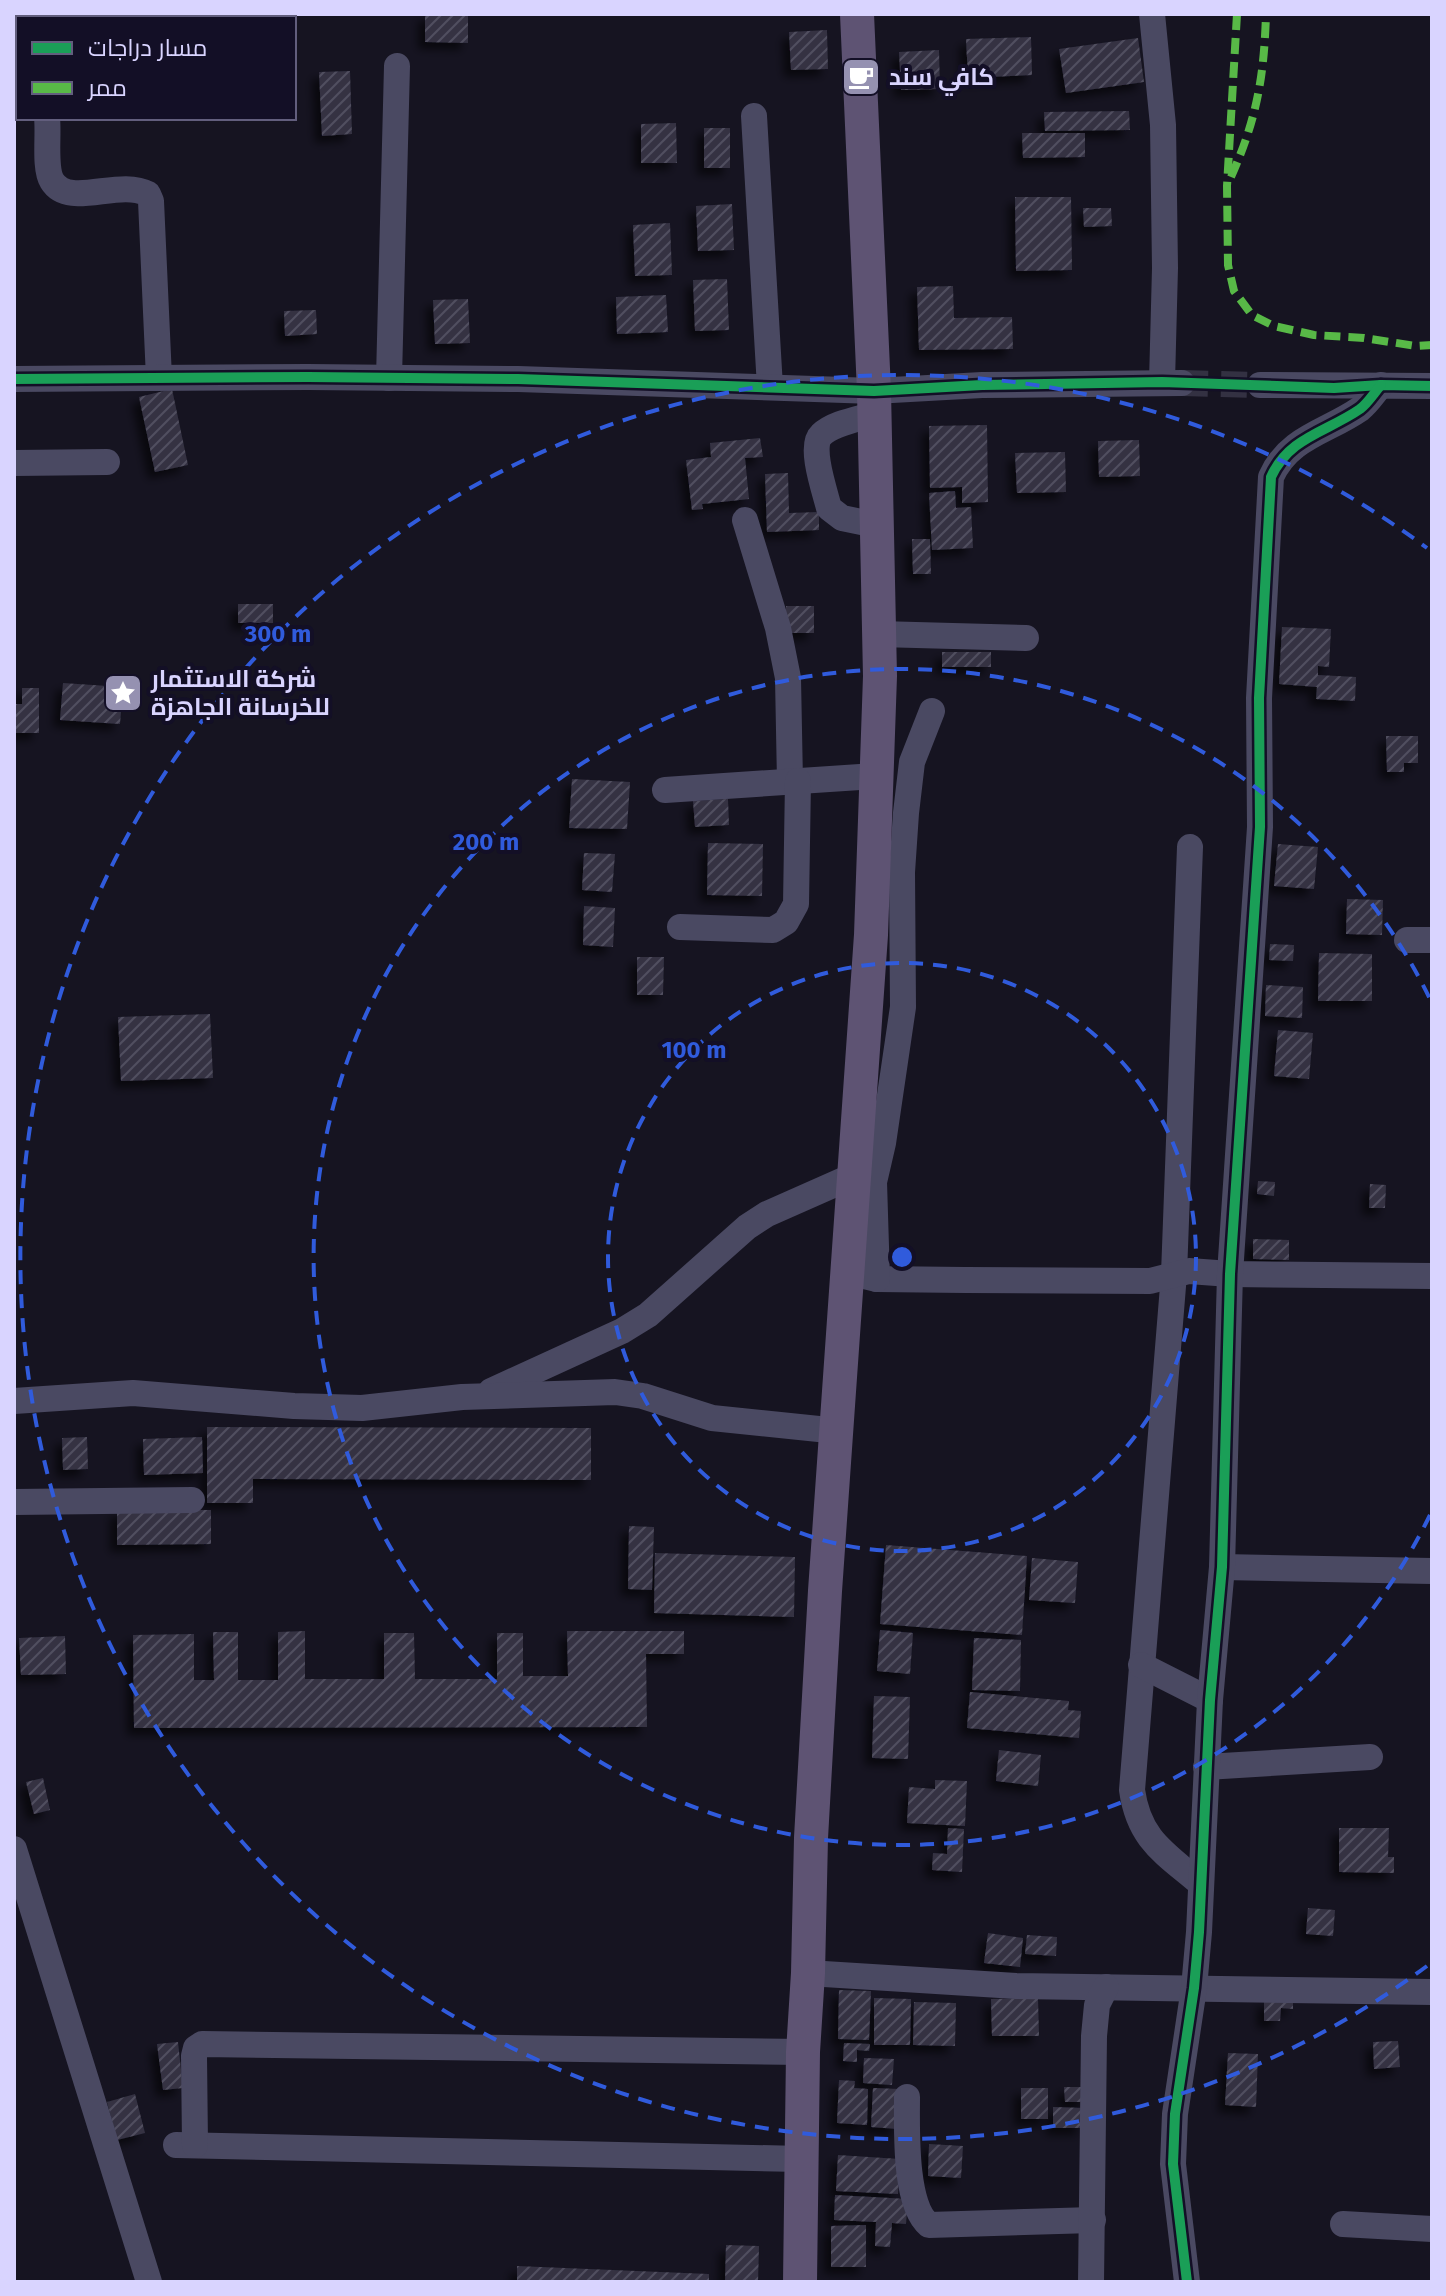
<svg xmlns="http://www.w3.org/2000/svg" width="1446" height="2296" viewBox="0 0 1446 2296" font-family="'Fira Sans',Cairo,sans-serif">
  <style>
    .building { fill: url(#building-hatch); filter: url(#shadow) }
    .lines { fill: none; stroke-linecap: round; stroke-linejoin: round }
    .minor-tunnel { stroke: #333142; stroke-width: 26; stroke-dasharray: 26 13; stroke-linecap: butt }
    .minor { stroke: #4a4962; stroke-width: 26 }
    .major { stroke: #5e5373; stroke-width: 34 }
    .quiet { stroke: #58b947; stroke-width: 8; stroke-dasharray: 16 8; stroke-linecap: butt }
    .cycleway-casing { stroke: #130f26; stroke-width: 15 }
    .cycleway { stroke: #1a9f57; stroke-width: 10 }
    .ring { fill: none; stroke: #305bdc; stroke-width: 4; stroke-dasharray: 14 10 }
    .labels { text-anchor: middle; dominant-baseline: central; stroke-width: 8; stroke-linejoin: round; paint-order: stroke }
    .poi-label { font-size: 24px; font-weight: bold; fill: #d9d4ff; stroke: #130f26; text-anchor: start }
    .centre { fill: #305bdc; stroke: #130f26; stroke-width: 4 }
    .ring-label { font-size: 24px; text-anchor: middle; font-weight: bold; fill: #305bdc; stroke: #130f26; stroke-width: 8; stroke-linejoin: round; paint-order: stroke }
  </style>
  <defs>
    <pattern id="building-hatch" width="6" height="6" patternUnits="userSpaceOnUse" patternTransform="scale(2)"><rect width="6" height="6" fill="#343243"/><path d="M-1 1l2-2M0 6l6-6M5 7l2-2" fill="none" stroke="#514f5f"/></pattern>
    <filter id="shadow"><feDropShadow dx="-7" dy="7" stdDeviation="4" flood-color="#0009"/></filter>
  </defs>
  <rect width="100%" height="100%" fill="#161421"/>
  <g class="building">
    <polygon points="425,14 468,14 468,43 425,42"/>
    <polygon points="827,30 828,69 791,70 789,32"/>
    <polygon points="1031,37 1032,75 968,78 966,39"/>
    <polygon points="1138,38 1144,82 1066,93 1059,49"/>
    <polygon points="939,50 940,89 901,90 899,52"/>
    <polygon points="350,71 352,134 322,136 319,72"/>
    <polygon points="1129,111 1130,130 1045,131 1044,112"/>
    <polygon points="676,123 677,163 641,163 641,124"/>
    <rect x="704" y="128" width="26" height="40"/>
    <polygon points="1022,133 1085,133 1085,157 1023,158"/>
    <polygon points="1015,197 1071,197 1072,270 1016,271"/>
    <polygon points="732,204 734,250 698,251 696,206"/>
    <polygon points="1083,208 1111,208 1112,226 1084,227"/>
    <polygon points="670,223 672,275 635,276 633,225"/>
    <polygon points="727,279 729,330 695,331 693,280"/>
    <polygon points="953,286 954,318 1012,317 1013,349 919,350 917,287"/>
    <polygon points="666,295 668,332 617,334 616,297"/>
    <polygon points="468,299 470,343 435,344 433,300"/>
    <polygon points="316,310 317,334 285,336 284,311"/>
    <polygon points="172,389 188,465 155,472 139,397"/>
    <polygon points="987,425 988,502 962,503 962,487 930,488 929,426"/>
    <polygon points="760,438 763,457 745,458 749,499 702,504 703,509 692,510 686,460 711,457 710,443"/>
    <polygon points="1139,440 1140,476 1099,477 1098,441"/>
    <polygon points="1065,452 1066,492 1017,493 1015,453"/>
    <polygon points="788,473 789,513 819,512 819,530 767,532 765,474"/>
    <polygon points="955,491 956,508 971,507 973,548 932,550 929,493"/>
    <polygon points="912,539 930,539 931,574 913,574"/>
    <rect x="238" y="604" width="35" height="19"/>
    <rect x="786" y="606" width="28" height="27"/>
    <polygon points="1282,627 1331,629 1329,667 1318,666 1318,675 1356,677 1355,701 1316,699 1317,687 1279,684"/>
    <rect x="942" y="652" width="49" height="15"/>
    <polygon points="63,683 123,687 120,724 60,720"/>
    <polygon points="22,688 39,688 39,733 14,733 14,704 22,704"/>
    <polygon points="1386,736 1418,736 1418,763 1404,763 1404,772 1387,772"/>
    <polygon points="572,779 630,782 627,829 569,828"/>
    <polygon points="728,799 729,825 695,827 693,801"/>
    <polygon points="708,843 763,844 762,896 707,895"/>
    <polygon points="1278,844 1318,847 1314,889 1274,886"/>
    <polygon points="584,853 615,854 612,892 582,890"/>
    <polygon points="1347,899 1383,900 1382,935 1346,934"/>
    <polygon points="584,906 615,908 613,947 583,945"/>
    <polygon points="1270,944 1294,945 1293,961 1269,960"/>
    <polygon points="1319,953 1372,954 1372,1001 1318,1001"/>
    <polygon points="637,957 664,957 663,995 637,995"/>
    <polygon points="1266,985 1303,987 1302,1018 1265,1016"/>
    <polygon points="210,1014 213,1078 121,1081 118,1017"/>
    <polygon points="1278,1030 1313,1033 1309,1079 1274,1076"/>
    <polygon points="1258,1181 1275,1182 1274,1196 1257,1194"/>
    <polygon points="1370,1184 1386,1185 1385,1208 1369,1208"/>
    <polygon points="1253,1239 1289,1240 1289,1260 1253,1259"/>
    <polygon points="207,1427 591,1428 591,1480 253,1479 253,1503 207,1503"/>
    <polygon points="87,1437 88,1469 63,1470 62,1438"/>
    <polygon points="202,1437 203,1473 144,1475 143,1439"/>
    <polygon points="117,1510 211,1510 211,1544 117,1545"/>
    <polygon points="629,1526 654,1527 652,1590 628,1589"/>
    <polygon points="886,1545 1027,1556 1022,1635 880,1624"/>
    <polygon points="655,1553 795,1557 794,1617 654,1613"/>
    <polygon points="1032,1558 1078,1562 1075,1603 1029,1600"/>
    <polygon points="880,1630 913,1633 910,1674 877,1671"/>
    <polygon points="305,1631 305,1679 384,1679 384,1633 414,1633 415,1679 497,1679 497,1633 523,1633 523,1676 568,1676 567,1631 684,1631 684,1654 646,1654 647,1727 134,1728 133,1635 194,1634 194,1680 214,1680 213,1632 238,1632 238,1680 278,1680 278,1632"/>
    <polygon points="65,1636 66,1674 21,1675 19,1638"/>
    <polygon points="974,1638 1021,1640 1020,1691 972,1690"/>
    <polygon points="970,1692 1069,1701 1068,1710 1081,1711 1079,1738 967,1728"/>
    <polygon points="874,1696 910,1697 908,1759 872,1758"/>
    <polygon points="999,1750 1041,1755 1038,1786 996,1781"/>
    <polygon points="43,1778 50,1810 34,1814 26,1782"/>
    <polygon points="935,1780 967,1781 965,1826 907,1823 909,1787 935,1789"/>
    <polygon points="948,1828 964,1829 962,1872 932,1870 933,1853 947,1854"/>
    <polygon points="1339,1828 1389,1828 1388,1857 1394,1857 1394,1873 1339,1872"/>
    <polygon points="1308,1908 1335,1910 1333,1936 1306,1934"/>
    <polygon points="988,1933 1023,1938 1020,1967 984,1963"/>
    <polygon points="1027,1935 1057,1937 1056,1956 1025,1954"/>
    <polygon points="839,1990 871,1991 869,2040 838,2039"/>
    <polygon points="874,1998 911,1999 910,2045 874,2045"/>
    <polygon points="1038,1998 1039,2036 992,2036 991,1999"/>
    <polygon points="1264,2000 1293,2000 1293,2009 1281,2008 1280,2021 1264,2021"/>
    <polygon points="914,2002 956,2003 955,2046 913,2045"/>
    <polygon points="1398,2041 1400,2067 1374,2069 1373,2042"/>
    <polygon points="178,2042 183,2088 163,2090 157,2044"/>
    <polygon points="844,2043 870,2044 869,2051 857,2050 857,2062 843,2061"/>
    <polygon points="1228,2053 1258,2054 1256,2107 1225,2105"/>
    <polygon points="864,2058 894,2059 892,2085 863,2083"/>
    <polygon points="839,2080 855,2081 854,2088 868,2089 867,2125 837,2123"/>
    <polygon points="1064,2087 1086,2087 1086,2102 1065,2102"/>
    <polygon points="873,2088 900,2089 898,2129 871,2127"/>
    <rect x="1021" y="2088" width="27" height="31"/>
    <polygon points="135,2094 145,2133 117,2140 107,2102"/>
    <polygon points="1053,2107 1083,2108 1083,2128 1053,2128"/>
    <polygon points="929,2144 963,2146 961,2178 928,2176"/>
    <polygon points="838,2155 900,2159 898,2194 836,2191"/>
    <polygon points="835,2195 908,2199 906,2224 892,2223 890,2247 875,2246 876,2222 834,2220"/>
    <polygon points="866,2225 866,2267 831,2267 831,2226"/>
    <polygon points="726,2245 759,2246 758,2282 725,2282"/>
    <polygon points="517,2266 709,2274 709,2282 517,2282"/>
  </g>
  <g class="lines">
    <polyline class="minor-tunnel" points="1182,383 1260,385"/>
    <g class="minor">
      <polyline points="36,14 36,18"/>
      <polyline points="1152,14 1163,125 1165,268 1162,382"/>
      <polyline points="754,116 770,387"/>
      <path d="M47,118C49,134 44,168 52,181C69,209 119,178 148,194L151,201L159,378"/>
      <polyline points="389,378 397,66"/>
      <polyline points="14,379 308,377 518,379 874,391 982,385 1182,383"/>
      <polyline points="1260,385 1432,386"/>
      <path d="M875,414C859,419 833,423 821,435C809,446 825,492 829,508L842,518L876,525"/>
      <polyline points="14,463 107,462"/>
      <polyline points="745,520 778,628 788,678 790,782"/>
      <polyline points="879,634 1026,638"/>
      <polyline points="665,790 875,776"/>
      <path d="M1190,847L1174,1274L1132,1790C1139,1840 1165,1853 1201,1884"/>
      <polyline points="680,927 773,930 786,922 796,904 798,781"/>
      <polyline points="1407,940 1432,940"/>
      <polyline points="848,1272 877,1279 965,1280 1150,1281 1189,1271 1230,1274 1432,1276"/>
      <polyline points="877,1279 874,1182 883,1143 903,1007 902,872 906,813 912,762 932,711"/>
      <polyline points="491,1391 622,1331 648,1315 747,1227 767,1214 853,1176"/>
      <polyline points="14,1401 133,1393 294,1406 362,1408 462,1397 615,1392 643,1396 712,1418 838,1431"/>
      <polyline points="14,1502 192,1500"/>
      <polyline points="1222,1567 1432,1571"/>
      <polyline points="1141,1665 1210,1700"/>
      <polyline points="1206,1767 1370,1757"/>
      <polyline points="14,1849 149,2282"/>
      <polyline points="808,1973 1016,1986 1432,1992"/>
      <path d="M907,2097C907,2128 904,2205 929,2225L1093,2220"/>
      <polyline points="176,2145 801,2159"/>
      <polyline points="195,2145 194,2056 196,2048 202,2044 803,2052"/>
      <polyline points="1343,2224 1432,2229"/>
      <polyline points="1091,2282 1094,2036 1097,2005 1106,1987"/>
      <path d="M1187,2282L1173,2164L1175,2114L1194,1988L1199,1932L1210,1700L1222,1567L1230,1274L1260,827L1259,698L1271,477C1289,437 1327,432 1360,409C1368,403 1374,393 1381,385"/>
    </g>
    <polyline class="major" points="800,2282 803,2052 808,1973 811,1838 825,1591 871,935 880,676 874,391 857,14"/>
    <g class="quiet">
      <polyline points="1237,14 1227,186 1228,265 1234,291 1252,315 1274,326 1314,335 1364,338 1416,346 1432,345"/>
      <path d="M1231,177C1257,118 1264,77 1266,14"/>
    </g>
    <g class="cycleway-casing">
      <g id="cycleway">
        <polyline points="14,379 308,377 518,379 874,391 982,385 1162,382 1334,388 1381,385 1432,386"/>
        <path d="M1187,2282L1173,2164L1175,2114L1194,1988L1199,1932L1210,1700L1222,1567L1230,1274L1260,827L1259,698L1271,477C1289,437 1327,432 1360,409C1368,403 1374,393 1381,385"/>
      </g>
    </g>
    <use href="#cycleway" class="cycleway"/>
  </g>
  <g class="ring">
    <circle cx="902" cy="1257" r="294"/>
    <path d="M1430 1515A588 588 0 1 1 1430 999"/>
    <path d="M1427 1966A882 882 0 1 1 1427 548"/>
  </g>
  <defs>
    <g id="cafe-square" transform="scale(2)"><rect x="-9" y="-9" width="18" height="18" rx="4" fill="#9591b1" stroke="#130f26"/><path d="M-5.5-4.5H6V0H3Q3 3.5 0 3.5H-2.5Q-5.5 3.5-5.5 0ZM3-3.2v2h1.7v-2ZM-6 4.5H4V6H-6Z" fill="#fff"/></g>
    <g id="sight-square" transform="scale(2)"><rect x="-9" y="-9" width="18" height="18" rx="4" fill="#9591b1" stroke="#130f26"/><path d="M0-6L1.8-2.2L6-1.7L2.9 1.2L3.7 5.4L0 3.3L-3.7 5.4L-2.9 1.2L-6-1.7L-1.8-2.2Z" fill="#fff"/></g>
  </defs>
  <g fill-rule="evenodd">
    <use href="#cafe-square" x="861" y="77"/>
    <use href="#sight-square" x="123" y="693"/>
  </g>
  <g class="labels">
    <g class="poi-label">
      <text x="889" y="77">كافي سند</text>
      <text x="151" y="679">شركة الاستثمار<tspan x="151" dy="28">للخرسانة الجاهزة</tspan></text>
    </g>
  </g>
  <circle cx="902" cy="1257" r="12" class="centre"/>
  <g class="ring-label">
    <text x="278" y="642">300 m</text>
    <text x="486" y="850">200 m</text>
    <text x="694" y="1058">100 m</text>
  </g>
  <rect width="1446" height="2296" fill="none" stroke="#d9d4ff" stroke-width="32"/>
  <rect x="16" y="16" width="280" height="104" fill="#130f26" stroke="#625e7d" stroke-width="2"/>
  <rect x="32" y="42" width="40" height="12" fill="#1a9f57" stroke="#625e7d" stroke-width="2"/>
  <text x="88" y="56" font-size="24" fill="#d9d4ff">مسار دراجات</text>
  <rect x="32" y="82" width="40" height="12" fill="#58b947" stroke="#625e7d" stroke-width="2"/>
  <text x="88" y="96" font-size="24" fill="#d9d4ff">ممر</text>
</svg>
